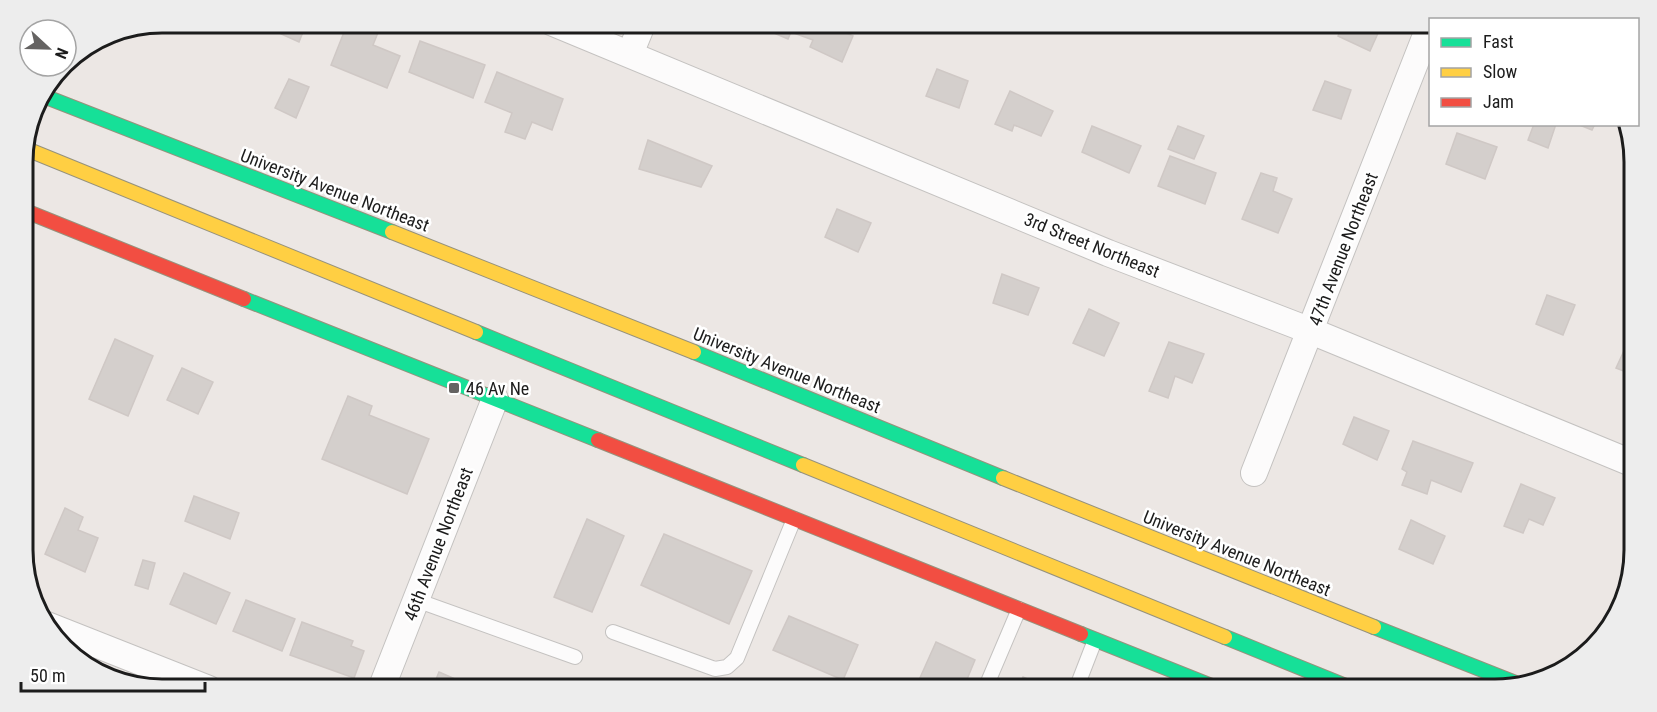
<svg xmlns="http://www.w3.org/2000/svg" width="1657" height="712" viewBox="0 0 1657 712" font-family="'Roboto Condensed',sans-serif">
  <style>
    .building { fill: #d4cfcc; stroke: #cfc8c5; stroke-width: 1.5 }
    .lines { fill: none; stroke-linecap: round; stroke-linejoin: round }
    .lane-casing { stroke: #c4c2c0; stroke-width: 16 }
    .street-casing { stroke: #c4c2c0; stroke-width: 28 }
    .fast-casing { stroke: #96927c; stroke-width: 16 }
    .slow-casing { stroke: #96927c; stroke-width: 16 }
    .jam-casing { stroke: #96927c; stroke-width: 16 }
    .lane { stroke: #fcfbfb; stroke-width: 14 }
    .street { stroke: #fcfbfb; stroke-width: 26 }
    .fast { stroke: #16e098; stroke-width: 14 }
    .slow { stroke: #ffcf43; stroke-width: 14 }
    .jam { stroke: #f24e42; stroke-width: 14 }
    .poi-dot { fill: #656362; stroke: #fff; stroke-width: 2 }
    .labels { text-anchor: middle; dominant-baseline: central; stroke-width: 5; stroke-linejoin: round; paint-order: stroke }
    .street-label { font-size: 18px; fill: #1c1c1c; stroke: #fff }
    .poi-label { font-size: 18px; fill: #1c1c1c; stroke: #fff; text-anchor: start }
    .rim { fill: none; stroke: #1c1c1c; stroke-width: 3 }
  </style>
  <rect width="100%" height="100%" fill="#ece7e4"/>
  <g class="building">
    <polygon points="274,22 307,22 299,42 270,29"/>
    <polygon points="348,22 375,22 381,25 373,45 400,56 387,88 331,65"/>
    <polygon points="778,22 814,22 819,24 820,22 838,22 836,29 853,36 842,62 810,47 813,40 791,32 788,39 774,33"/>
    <polygon points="1343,22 1383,22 1370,51 1338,36"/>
    <polygon points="420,41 485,65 473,98 409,72"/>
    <polygon points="937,69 968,81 959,108 926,96"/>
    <polygon points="497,72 563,99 552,130 532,122 525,139 505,132 512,113 485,102"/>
    <polygon points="289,79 309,87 296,118 275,108"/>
    <polygon points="1325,81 1351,90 1341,119 1313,110"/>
    <polygon points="1010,91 1053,111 1041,136 1014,125 1012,131 995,124"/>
    <polygon points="1534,124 1556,124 1548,148 1528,140"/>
    <polygon points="1577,124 1595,124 1592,130"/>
    <polygon points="1092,126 1141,146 1129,173 1082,152"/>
    <polygon points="1178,126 1204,136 1194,159 1168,149"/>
    <polygon points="1457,133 1497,147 1485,179 1446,164"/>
    <polygon points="648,140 712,166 701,187 639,169"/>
    <polygon points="1170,156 1216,173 1205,204 1158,186"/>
    <polygon points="1261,173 1277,178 1273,191 1292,199 1278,233 1242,219"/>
    <polygon points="837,209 871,223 858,252 825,237"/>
    <polygon points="1002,274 1039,288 1028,315 993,303"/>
    <polygon points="1547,295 1575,305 1563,335 1536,324"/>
    <polygon points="23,300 28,302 23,314"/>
    <polygon points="1089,309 1119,323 1104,356 1073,343"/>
    <polygon points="1634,329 1634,375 1616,368"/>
    <polygon points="115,339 153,356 128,416 89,399"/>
    <polygon points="1169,342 1204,354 1192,383 1175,376 1168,398 1149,391"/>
    <polygon points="182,368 213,382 198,414 167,400"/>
    <polygon points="348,396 372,406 369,415 429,439 407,494 322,459"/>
    <polygon points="1354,417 1389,431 1377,460 1343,444"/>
    <polygon points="1413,441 1473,463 1461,492 1431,480 1427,494 1402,485 1407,472 1402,469"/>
    <polygon points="1521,484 1555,498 1543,525 1529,519 1523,533 1504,526"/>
    <polygon points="194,496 239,513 230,539 185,521"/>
    <polygon points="65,508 83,517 78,530 98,538 85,572 45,554"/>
    <polygon points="587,519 624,536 592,612 554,597"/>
    <polygon points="1411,520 1445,536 1433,564 1399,549"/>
    <polygon points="664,534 752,571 729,624 641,585"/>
    <polygon points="143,560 155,563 148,589 135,585"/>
    <polygon points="184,573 230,593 216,624 170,604"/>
    <polygon points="246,600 295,619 282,651 233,631"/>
    <polygon points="789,616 858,645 843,680 773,650"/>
    <polygon points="302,622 353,641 351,646 364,651 354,678 290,655"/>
    <polygon points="936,642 975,660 963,689 915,689"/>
    <polygon points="439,672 478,689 432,689"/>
    <polygon points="1023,677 1050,689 1018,689"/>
  </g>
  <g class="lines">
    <g class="lane-casing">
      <g id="lane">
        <polyline points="416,600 575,657"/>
        <polyline points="613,632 715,669 727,667 737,658 794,519"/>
        <polyline points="985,689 1019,609"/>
        <polyline points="1076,689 1095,640"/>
      </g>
    </g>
    <g class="street-casing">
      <g id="street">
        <polyline points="551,22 1108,253 1311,331 1634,464"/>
        <polyline points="630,54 643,22"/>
        <polyline points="1254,473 1430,25"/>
        <polyline points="47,625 209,689"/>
        <polyline points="381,689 495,399"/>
      </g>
    </g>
    <g class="fast-casing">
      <g id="fast">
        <polyline points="41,95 392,232"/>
        <polyline points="244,299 598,440"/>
        <polyline points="476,332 803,465"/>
        <polyline points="694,352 1003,478"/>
        <polyline points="1374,627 1518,684"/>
        <polyline points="1081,634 1219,689"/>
        <polyline points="1225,637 1353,689"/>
      </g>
    </g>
    <g class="slow-casing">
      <g id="slow">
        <polyline points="24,148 476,332"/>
        <polyline points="392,232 694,352"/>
        <polyline points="803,465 1225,637"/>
        <polyline points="1003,478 1374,627"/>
      </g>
    </g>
    <g class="jam-casing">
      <g id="jam">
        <polyline points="23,210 244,299"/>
        <polyline points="598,440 1081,634"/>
      </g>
    </g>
    <use href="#lane" class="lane"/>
    <use href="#street" class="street"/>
    <use href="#fast" class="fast"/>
    <use href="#slow" class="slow"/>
    <use href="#jam" class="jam"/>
  </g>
  <rect class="poi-dot" x="448" y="382" width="12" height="12" rx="3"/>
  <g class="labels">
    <g class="street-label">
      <text transform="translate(335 190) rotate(21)">University Avenue Northeast</text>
      <text transform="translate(1092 245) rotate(22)">3rd Street Northeast</text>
      <text transform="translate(1343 249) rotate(-69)">47th Avenue Northeast</text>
      <text transform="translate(787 370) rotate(22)">University Avenue Northeast</text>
      <text transform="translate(438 544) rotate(-69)">46th Avenue Northeast</text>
      <text transform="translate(1237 553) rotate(22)">University Avenue Northeast</text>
    </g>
    <g class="poi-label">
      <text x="466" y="388">46 Av Ne</text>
    </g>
  </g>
  <path d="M0 0H1657V712H0ZM162 33H1495A129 129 0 0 1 1624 162V550A129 129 0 0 1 1495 679H162A129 129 0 0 1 33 550V162A129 129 0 0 1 162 33Z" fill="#ededed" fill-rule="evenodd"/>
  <path class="rim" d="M162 33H1495A129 129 0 0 1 1624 162V550A129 129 0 0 1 1495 679H162A129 129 0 0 1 33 550V162A129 129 0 0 1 162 33Z"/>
  <rect x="1429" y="18" width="210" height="108" fill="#ffffff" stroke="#a4a4a4" stroke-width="1.5"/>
  <rect x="1441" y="38" width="30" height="9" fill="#16e098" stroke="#a4a4a4" stroke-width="1.5"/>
  <text x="1483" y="48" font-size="18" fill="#1c1c1c">Fast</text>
  <rect x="1441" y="68" width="30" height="9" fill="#ffcf43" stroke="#a4a4a4" stroke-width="1.5"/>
  <text x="1483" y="78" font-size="18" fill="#1c1c1c">Slow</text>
  <rect x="1441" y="98" width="30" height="9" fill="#f24e42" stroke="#a4a4a4" stroke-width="1.5"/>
  <text x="1483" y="108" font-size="18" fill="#1c1c1c">Jam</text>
  <g transform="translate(48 48) rotate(112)"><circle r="28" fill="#ffffff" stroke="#a4a4a4" stroke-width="1.5"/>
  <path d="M0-4.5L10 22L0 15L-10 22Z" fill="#656362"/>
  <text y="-9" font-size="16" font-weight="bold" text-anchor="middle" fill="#1c1c1c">N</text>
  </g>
  <path d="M21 682v9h184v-9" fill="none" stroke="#1c1c1c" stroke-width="3"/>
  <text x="30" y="682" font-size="18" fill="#1c1c1c" stroke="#ffffff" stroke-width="4.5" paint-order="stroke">50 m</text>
</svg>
